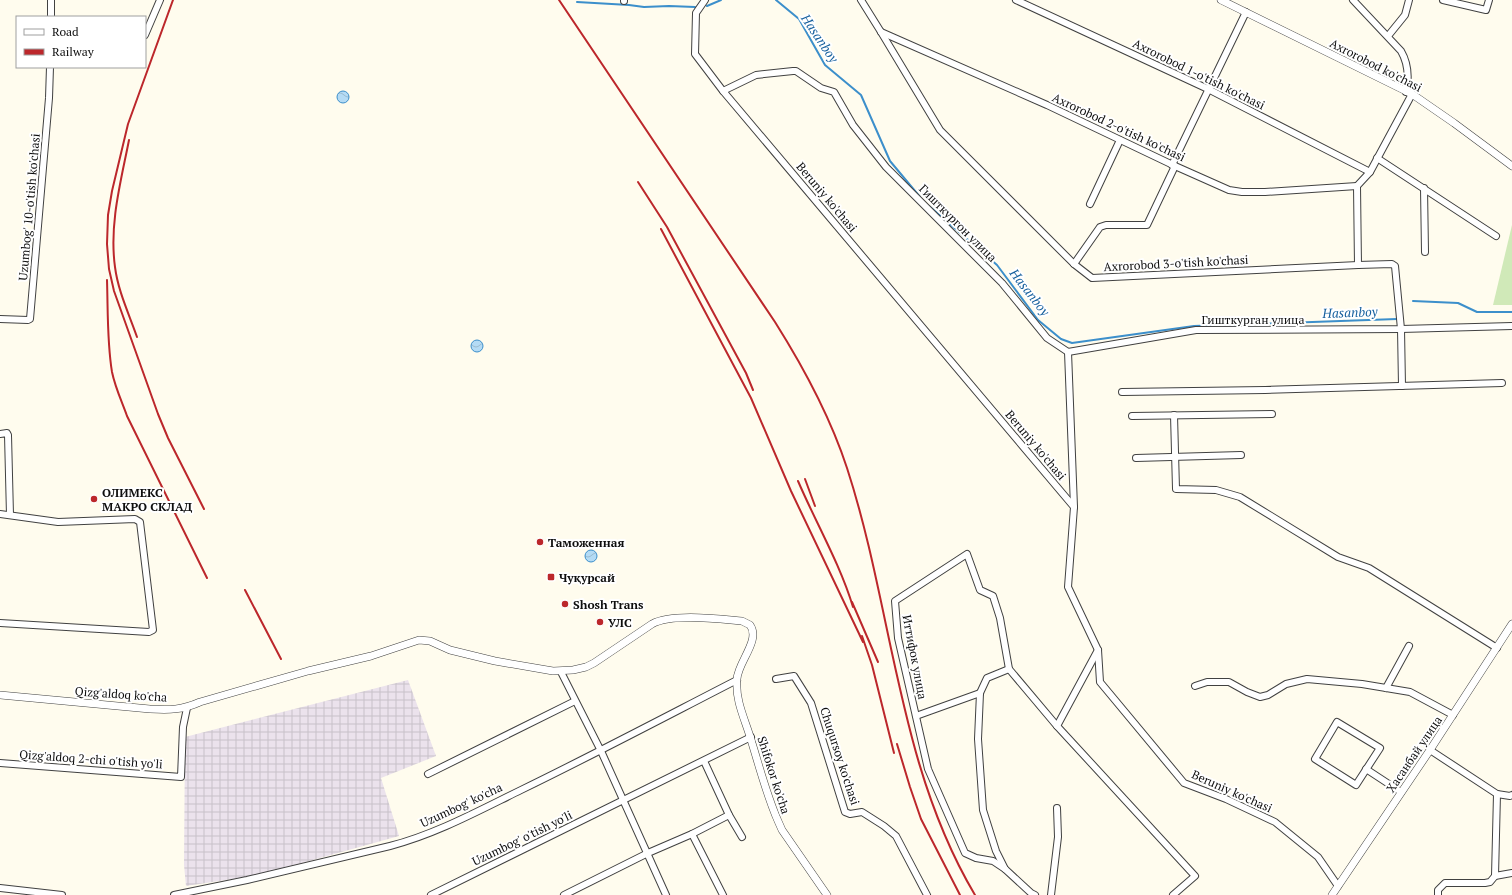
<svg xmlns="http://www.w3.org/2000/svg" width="1512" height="895" viewBox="0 0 1512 895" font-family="'PT Serif',serif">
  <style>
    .industrial { fill: url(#industrial-grid) }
    .grass { fill: #d0e9b8 }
    .water { fill: url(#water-waves); stroke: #3c8fcb }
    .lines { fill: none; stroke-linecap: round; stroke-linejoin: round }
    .stream { stroke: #3c8fcb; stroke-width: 2 }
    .minor-casing { stroke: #414141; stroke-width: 8 }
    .tertiary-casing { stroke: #414141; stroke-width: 8 }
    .minor { stroke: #fff; stroke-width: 6 }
    .tertiary { stroke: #fff; stroke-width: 7 }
    .rail { stroke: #bc272b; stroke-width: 2 }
    .poi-dot { fill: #bc272b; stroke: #fff; stroke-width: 1.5 }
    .labels { text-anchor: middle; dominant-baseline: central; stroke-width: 4; stroke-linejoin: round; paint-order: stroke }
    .street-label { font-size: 12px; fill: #0e0e0e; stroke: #fff }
    .poi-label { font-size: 12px; font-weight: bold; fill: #0e0e0e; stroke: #fff; text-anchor: start }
    .water-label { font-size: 13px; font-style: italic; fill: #18619e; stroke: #fff }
  </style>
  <defs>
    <pattern id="industrial-grid" width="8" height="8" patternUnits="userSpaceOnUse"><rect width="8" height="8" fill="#ebe2ec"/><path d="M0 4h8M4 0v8" fill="none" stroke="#c8c1c9"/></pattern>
    <pattern id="water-waves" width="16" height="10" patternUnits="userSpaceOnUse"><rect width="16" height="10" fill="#b4dbf5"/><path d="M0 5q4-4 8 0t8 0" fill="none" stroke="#9abbd1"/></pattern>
  </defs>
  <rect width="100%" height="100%" fill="#fffcee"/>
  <polygon class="industrial" points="408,680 436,756 381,778 399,836 259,875 186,886 184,865 185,737"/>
  <polygon class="grass" points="1512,225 1512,305 1493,305"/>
  <g class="water">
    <circle cx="343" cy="97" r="6"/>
    <circle cx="477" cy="346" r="6"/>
    <circle cx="591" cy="556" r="6"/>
  </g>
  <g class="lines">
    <g class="stream">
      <polyline points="776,0 799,19 825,65 861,95 890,161 920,197"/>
      <polyline points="577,2 629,5 644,7 669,6 695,7"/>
      <polyline points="707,6 721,0"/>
      <polyline points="929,206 997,265 1038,320 1061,339 1072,343 1194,326 1397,319"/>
      <polyline points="1413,301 1458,303 1477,312 1512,312"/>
    </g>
    <g class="minor-casing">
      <g id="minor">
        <polyline points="705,0 696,13 695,54 723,91 1074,507 1068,587 1098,650 1100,682 1184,783 1226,799 1275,822 1318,857 1338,886"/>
        <polyline points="861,0 881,32 940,130 1074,264 1092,278 1358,265 1392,264 1395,266 1401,329 1402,386"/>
        <polyline points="1016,0 1208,89 1370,172"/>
        <path d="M1353,0L1401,51C1408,63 1409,78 1406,92"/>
        <polyline points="1443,0 1486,10 1489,0"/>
        <polyline points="624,1 624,0"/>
        <polyline points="51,17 51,0"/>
        <polyline points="881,32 1047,105 1175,166 1229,190 1242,192 1265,192 1357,186"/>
        <polyline points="145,35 160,0"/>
        <polyline points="1388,36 1405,15 1409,0"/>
        <polyline points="723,91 756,75 793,71 796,71 821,88 834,92 853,125 886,167 1002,283 1047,338 1068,352"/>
        <polyline points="1377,158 1496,236"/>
        <polyline points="1172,165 1246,12"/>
        <polyline points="1424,188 1425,252"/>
        <polyline points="1090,204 1120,140"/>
        <polyline points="1074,264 1100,227 1106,225 1147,225 1175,166"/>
        <polyline points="1358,265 1357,186 1370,172 1412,94"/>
        <polyline points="0,319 28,320 30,319 49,98 50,67"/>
        <polyline points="1068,352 1196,330 1401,329 1512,326"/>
        <polyline points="1068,352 1074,507"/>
        <polyline points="1122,392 1265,390 1502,383"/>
        <polyline points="1174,415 1176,489 1216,490 1240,497 1338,557 1369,568 1497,648"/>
        <polyline points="1132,416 1272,414"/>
        <polyline points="0,434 7,433 8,435 10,515"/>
        <polyline points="1136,458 1241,455"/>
        <polyline points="0,514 58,522 135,519 140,522 153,630 149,632 0,623"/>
        <polyline points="1009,669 987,678 980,693 978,739 983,810 996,851 1005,869 1031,893 1035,895"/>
        <polyline points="561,672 601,751 666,895"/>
        <polyline points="776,679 794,676 811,703 845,812 850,814 862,812 884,826 896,836 927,895"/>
        <polyline points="1195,686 1207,682 1229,682 1247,692 1260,697 1268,695 1286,684 1307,679 1362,684 1410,692 1453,715"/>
        <polyline points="1386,688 1409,646"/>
        <polyline points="916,716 980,693"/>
        <polygon points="1337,722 1380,748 1356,785 1315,759"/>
        <polyline points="1057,726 1098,650"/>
        <polyline points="1430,750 1497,794 1510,796 1512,795"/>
        <polyline points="704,761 729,815 742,837"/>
        <polyline points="0,763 181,777 183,727 187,708"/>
        <polyline points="1366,769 1401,792"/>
        <polyline points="428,774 575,701"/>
        <polyline points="1497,794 1495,876 1512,873"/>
        <polyline points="692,834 723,895"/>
        <polyline points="1005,869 993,861 976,858 965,853 928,769 898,638 895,601 967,554 980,590 993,596 1000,618 1009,669 1057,726 1195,876 1173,895"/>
        <polyline points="0,888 62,895"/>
        <path d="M174,895L247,880L390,846C436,834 478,811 521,790C593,755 665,717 737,680"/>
        <polyline points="431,895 751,737"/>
        <polyline points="564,895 648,853 692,834 729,815"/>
        <polyline points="1051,895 1058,837 1057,808"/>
        <polyline points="1438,895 1438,890 1445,883 1485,883 1490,882 1495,876"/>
      </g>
    </g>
    <g class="tertiary-casing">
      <g id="tertiary">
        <polyline points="1221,0 1412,94 1454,123 1512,166"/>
        <path d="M0,695L150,709C170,710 182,710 200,702L308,671L371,656L419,640L430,641L450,650L495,661L553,671L573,670L586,667L594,663L652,624C672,613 719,619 742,621L750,625C761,640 738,662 737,679C735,702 746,721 752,743C760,769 767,796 778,821L782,830L827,895"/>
        <polyline points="1332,895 1430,750 1512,624"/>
      </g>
    </g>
    <use href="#minor" class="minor"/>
    <use href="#tertiary" class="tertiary"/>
    <g class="rail">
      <polyline points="173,0 128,124 112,191 108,215 107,244 109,269 114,291 158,414 168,438 204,509"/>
      <path d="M559,0L775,322C804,368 830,416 847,468C893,609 897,764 975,895"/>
      <path d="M129,140C121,181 109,224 115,267C118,291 129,314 137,337"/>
      <polyline points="638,182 667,227 746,373 753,390"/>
      <polyline points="661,229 751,398 791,491 863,642"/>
      <path d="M107,280C108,311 107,342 112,372C115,387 122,402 127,416L207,578"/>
      <polyline points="805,479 815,506"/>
      <path d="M798,481C816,523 840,564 853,607"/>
      <polyline points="245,590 281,659"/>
      <polyline points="852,602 878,662"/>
      <polyline points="862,636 872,665 894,753"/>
      <polyline points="897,744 910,787 921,819 960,895"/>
    </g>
  </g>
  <g class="poi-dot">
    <circle cx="94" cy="499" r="4"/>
    <circle cx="540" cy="542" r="4"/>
    <rect x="547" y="573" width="8" height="8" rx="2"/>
    <circle cx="565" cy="604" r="4"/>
    <circle cx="600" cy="622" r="4"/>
  </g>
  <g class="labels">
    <g class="street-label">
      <text transform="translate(1376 65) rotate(27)">Axrorobod ko'chasi</text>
      <text transform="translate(1199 74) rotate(26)">Axrorobod 1-o'tish ko'chasi</text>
      <text transform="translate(1119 127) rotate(25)">Axrorobod 2-o'tish ko'chasi</text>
      <text transform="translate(827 197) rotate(50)">Beruniy ko'chasi</text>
      <text transform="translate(29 207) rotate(-85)">Uzumbog' 10-o'tish ko'chasi</text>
      <text transform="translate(958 223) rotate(45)">Гишткургон улица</text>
      <text transform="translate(1176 263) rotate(-3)">Axrorobod 3-o'tish ko'chasi</text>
      <text x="1253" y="319">Гишткурган улица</text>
      <text transform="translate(1036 445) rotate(50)">Beruniy ko'chasi</text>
      <text transform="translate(915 657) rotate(79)">Иттифок улица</text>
      <text transform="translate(121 694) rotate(4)">Qizg'aldoq ko'cha</text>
      <text transform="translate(1414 754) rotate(-56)">Хасанбай улица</text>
      <text transform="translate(840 756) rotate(72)">Chuqursoy ko'chasi</text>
      <text transform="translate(91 759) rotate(4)">Qizg'aldoq 2-chi o'tish yo'li</text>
      <text transform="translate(774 775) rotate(72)">Shifokor ko'cha</text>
      <text transform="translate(1232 791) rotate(24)">Beruniy ko'chasi</text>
      <text transform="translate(461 805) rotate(-25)">Uzumbog' ko'cha</text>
      <text transform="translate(522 838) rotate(-26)">Uzumbog' o'tish yo'li</text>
    </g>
    <g class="poi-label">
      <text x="102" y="492">ОЛИМЕКС<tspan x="102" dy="14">МАКРО СКЛАД</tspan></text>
      <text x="548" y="542">Таможенная</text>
      <text x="559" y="577">Чуқурсай</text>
      <text x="573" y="604">Shosh Trans</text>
      <text x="608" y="622">УЛС</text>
    </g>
    <g class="water-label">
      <text transform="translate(820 38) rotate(56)">Hasanboy</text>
      <text transform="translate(1030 292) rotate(52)">Hasanboy</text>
      <text transform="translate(1350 312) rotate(-2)">Hasanboy</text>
    </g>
  </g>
  <rect x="16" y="16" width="130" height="52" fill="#ffffff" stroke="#9f9f9f"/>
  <rect x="24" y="29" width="20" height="6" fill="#ffffff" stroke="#9f9f9f"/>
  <text x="52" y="36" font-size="12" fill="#0e0e0e">Road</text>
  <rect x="24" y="49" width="20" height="6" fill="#bc272b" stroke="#9f9f9f"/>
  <text x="52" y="56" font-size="12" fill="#0e0e0e">Railway</text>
</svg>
